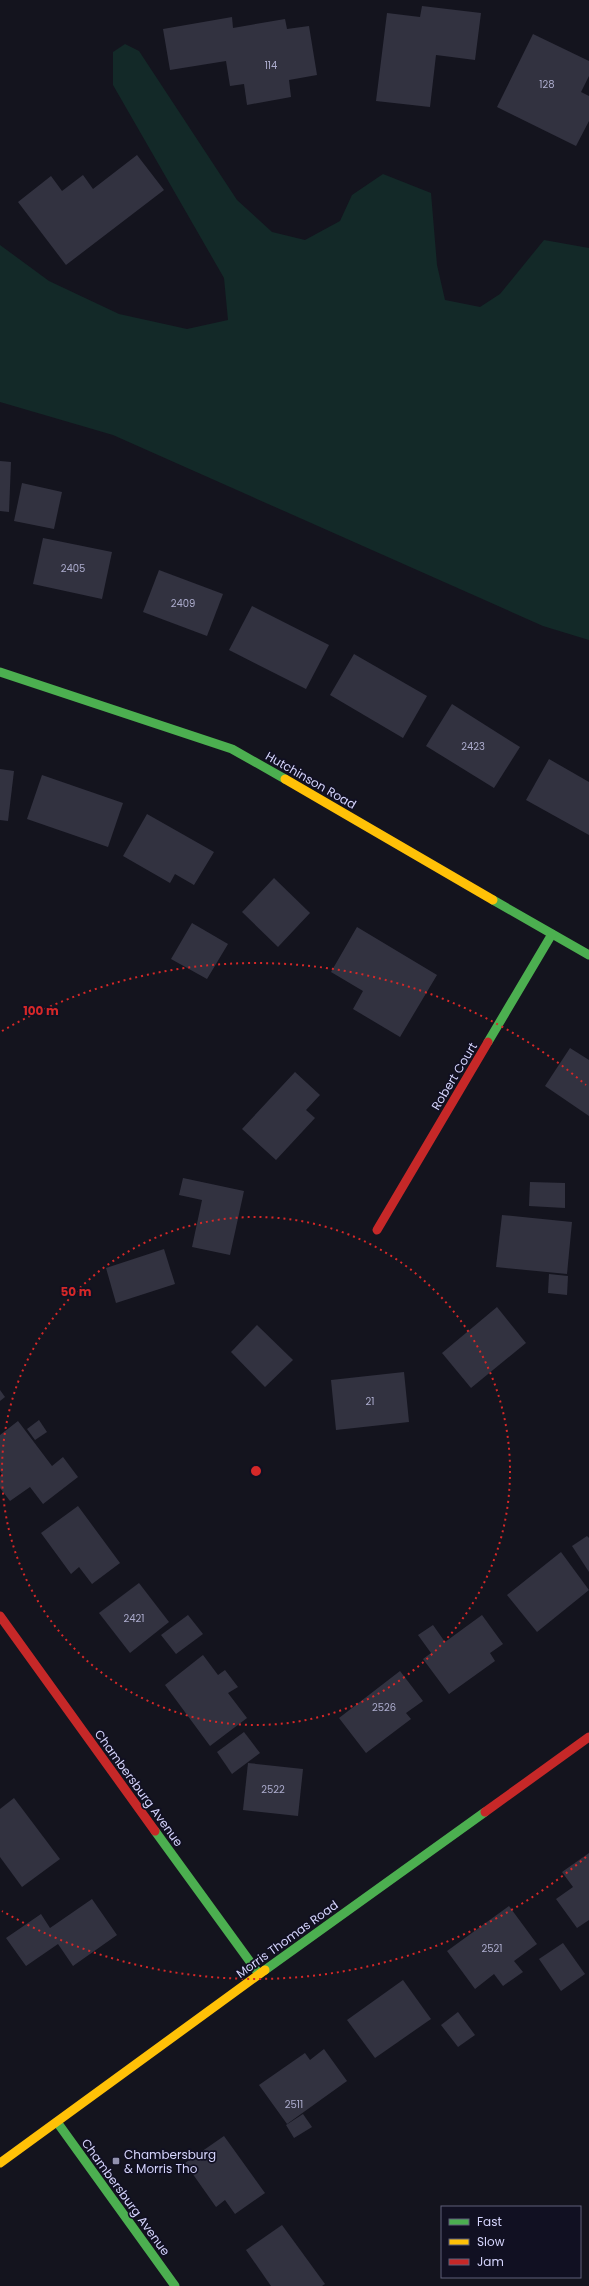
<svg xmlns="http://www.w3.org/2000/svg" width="589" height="2286" viewBox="0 0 589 2286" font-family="Poppins,sans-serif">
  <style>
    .green { fill: #132928 }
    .building { fill: #323240 }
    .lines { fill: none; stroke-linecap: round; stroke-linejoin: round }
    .fast { stroke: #4caf50; stroke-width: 9 }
    .slow { stroke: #ffc107; stroke-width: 9 }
    .jam { stroke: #c62828; stroke-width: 9 }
    .ring { fill: none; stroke: #d62828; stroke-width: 2; stroke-dasharray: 2 4 }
    .poi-dot { fill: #9191ae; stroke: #111022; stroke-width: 1.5 }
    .labels { text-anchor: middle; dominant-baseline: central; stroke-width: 3.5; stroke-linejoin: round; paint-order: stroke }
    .number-label { font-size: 10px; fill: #acaccd }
    .street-label { font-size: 12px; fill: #d5d4fc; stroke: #111022 }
    .poi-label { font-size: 12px; fill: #d5d4fc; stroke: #111022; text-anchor: start }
    .centre { fill: #d62828; stroke: #111022; stroke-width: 2 }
    .ring-label { font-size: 12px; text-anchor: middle; font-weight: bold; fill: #d62828; stroke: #111022; stroke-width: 3.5; stroke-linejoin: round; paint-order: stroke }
  </style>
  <rect width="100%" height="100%" fill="#14141e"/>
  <polygon class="green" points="125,44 139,51 237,200 272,232 305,240 340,221 352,195 383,174 431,193 437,265 445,300 480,307 500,294 544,240 589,248 589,640 543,626 113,435 0,402 0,245 49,281 119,314 187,329 228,320 224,278 113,85 113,52"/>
  <g class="building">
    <polygon points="422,6 481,13 475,60 436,55 430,107 376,101 387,13 420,17"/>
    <polygon points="232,17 233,28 285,19 287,29 309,26 317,75 289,80 291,97 247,105 244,84 230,86 226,61 170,70 163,29"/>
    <polygon points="533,34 589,61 589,76 581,92 589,96 589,121 576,146 497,107"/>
    <polygon points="137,155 164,190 66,265 18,202 51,176 62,191 83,175 93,189"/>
    <polygon points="0,461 11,462 9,512 0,511"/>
    <polygon points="22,483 62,492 54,529 14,521"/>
    <polygon points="43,538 112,552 102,599 33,584"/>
    <polygon points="159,570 223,594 207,636 143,612"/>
    <polygon points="252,606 329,645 306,689 229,650"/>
    <polygon points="354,654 427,696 403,738 330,695"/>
    <polygon points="452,704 520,747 494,788 426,746"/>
    <polygon points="549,759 589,782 589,835 526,800"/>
    <polygon points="0,769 14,771 8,821 0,820"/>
    <polygon points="42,775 123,803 108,847 27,819"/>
    <polygon points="147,814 214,852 194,885 175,874 170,883 123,856"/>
    <polygon points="274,878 310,913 278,947 242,912"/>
    <polygon points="192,923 228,944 207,979 171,959"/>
    <polygon points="357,927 437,975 400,1037 353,1009 363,991 331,972"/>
    <polygon points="570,1048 589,1060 589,1116 545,1086"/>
    <polygon points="295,1072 320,1095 306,1110 315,1118 276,1160 242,1129"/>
    <polygon points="183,1178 244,1191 230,1255 192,1247 202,1200 179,1195"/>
    <polygon points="530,1182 565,1183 565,1208 529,1206"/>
    <polygon points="502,1215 572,1222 567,1274 496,1267"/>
    <polygon points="164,1249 175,1284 116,1303 106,1268"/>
    <polygon points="549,1274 568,1276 567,1295 548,1293"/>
    <polygon points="497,1307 526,1343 471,1388 442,1353"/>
    <polygon points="257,1325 293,1360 265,1387 231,1352"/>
    <polygon points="404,1372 409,1422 336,1430 331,1380"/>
    <polygon points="0,1390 5,1397 0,1401"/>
    <polygon points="39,1420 47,1432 35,1440 27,1429"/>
    <polygon points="18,1421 52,1466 63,1457 78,1477 43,1504 30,1487 10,1501 0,1488 0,1476 2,1474 0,1471 0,1435"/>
    <polygon points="78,1506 120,1563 92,1584 79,1567 71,1574 41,1533"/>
    <polygon points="587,1536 589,1538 589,1572 572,1546"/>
    <polygon points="561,1552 589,1590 537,1632 507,1595"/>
    <polygon points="139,1583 169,1622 130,1653 99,1613"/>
    <polygon points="188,1615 203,1634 176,1654 161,1635"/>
    <polygon points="482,1615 503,1644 490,1653 495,1661 449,1694 423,1659 431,1653 418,1635 433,1625 445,1642"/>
    <polygon points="203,1655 218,1675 225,1670 238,1687 228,1693 247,1718 210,1746 165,1685"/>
    <polygon points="400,1671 423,1701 406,1713 411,1719 366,1753 339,1718"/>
    <polygon points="244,1732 260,1753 232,1774 217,1752"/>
    <polygon points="248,1763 303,1769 298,1816 243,1810"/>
    <polygon points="14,1798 60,1859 22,1887 0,1857 0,1809"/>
    <polygon points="589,1853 589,1920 577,1928 556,1899 573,1887 562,1872"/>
    <polygon points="92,1899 117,1935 73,1966 58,1944 26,1966 6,1938 41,1914 50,1928"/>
    <polygon points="509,1906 537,1944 514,1961 523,1972 503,1986 494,1974 475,1989 447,1951"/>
    <polygon points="563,1943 585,1974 561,1991 539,1959"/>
    <polygon points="403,1980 431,2019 375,2058 347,2020"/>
    <polygon points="458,2012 475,2035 458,2047 441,2025"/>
    <polygon points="324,2049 347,2081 287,2124 259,2085 305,2053 310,2060"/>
    <polygon points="303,2114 312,2127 294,2138 286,2125"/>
    <polygon points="224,2136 265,2193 235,2214 225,2200 216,2207 185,2163"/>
    <polygon points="282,2225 325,2284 322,2286 271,2286 246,2250"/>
  </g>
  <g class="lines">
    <g class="fast">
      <polyline points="0,672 232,749 285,779"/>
      <polyline points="493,900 589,955"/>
      <polyline points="488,1042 552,934"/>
      <polyline points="155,1831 259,1974"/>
      <polyline points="265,1970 485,1812"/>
      <polyline points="57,2122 175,2286"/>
    </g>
    <g class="slow">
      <polyline points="285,779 493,900"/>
      <polyline points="0,2163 265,1970"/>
    </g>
    <g class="jam">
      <polyline points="377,1230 488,1042"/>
      <polyline points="0,1616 155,1831"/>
      <polyline points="485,1812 589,1737"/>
    </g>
  </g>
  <g class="ring">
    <circle cx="256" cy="1471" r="254"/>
    <path d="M586 1857A508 508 0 0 1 2 1911M2 1031A508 508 0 0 1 586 1085"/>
  </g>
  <rect class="poi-dot" x="112" y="2157" width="8" height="8" rx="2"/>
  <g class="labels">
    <g class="number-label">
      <text x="271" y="65">114</text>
      <text x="547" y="84">128</text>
      <text x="73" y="568">2405</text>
      <text x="183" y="603">2409</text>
      <text x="473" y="746">2423</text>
      <text x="370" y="1401">21</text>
      <text x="134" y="1618">2421</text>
      <text x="384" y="1707">2526</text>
      <text x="273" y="1789">2522</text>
      <text x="492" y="1948">2521</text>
      <text x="294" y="2104">2511</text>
    </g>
    <g class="street-label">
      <text transform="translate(311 780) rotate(30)">Hutchinson Road</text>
      <text transform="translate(454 1076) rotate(-59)">Robert Court</text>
      <text transform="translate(139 1788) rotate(54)">Chambersburg Avenue</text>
      <text transform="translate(287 1939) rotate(-36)">Morris Thomas Road</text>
      <text transform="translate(126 2197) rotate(54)">Chambersburg Avenue</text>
    </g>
    <g class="poi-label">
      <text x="124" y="2154">Chambersburg<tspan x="124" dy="14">&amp; Morris Tho</tspan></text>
    </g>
  </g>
  <circle cx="256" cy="1471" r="6" class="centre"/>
  <g class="ring-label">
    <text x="41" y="1015">100 m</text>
    <text x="76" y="1296">50 m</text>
  </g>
  <rect x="441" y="2206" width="140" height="72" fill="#111022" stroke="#5f5e79"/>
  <rect x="449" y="2219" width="20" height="6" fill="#4caf50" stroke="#5f5e79"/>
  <text x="477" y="2226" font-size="12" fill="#d5d4fc">Fast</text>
  <rect x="449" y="2239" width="20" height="6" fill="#ffc107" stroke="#5f5e79"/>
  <text x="477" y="2246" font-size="12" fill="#d5d4fc">Slow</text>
  <rect x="449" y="2259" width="20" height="6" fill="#c62828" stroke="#5f5e79"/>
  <text x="477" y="2266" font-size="12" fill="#d5d4fc">Jam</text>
</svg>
